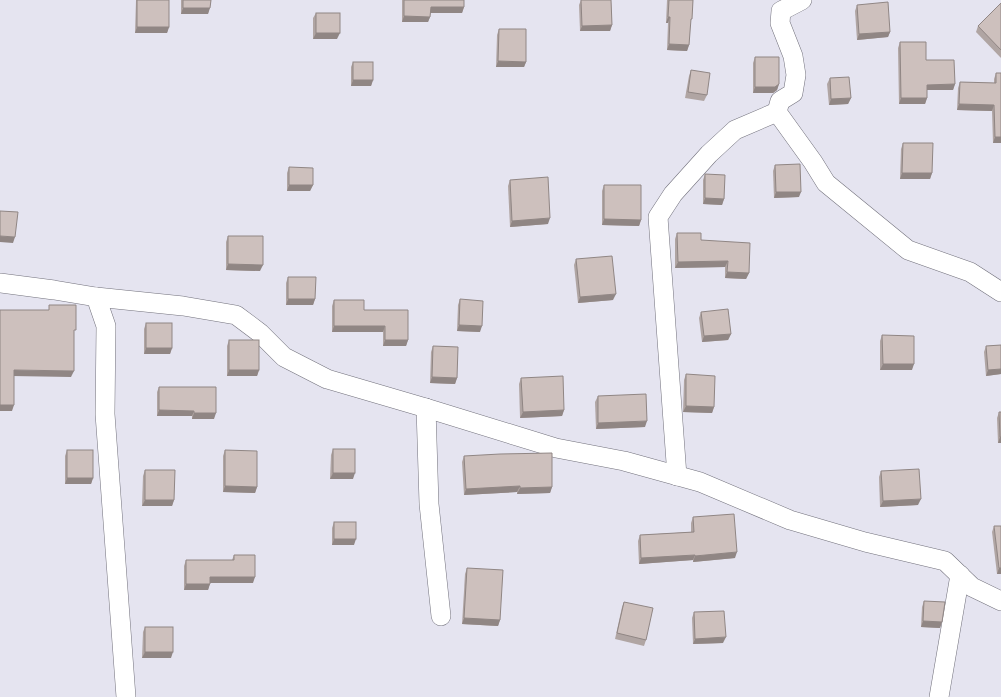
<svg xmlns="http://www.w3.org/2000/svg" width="1001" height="697" viewBox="0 0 1001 697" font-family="'Source Sans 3',sans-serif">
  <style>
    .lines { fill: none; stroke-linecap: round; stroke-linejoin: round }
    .street-casing { stroke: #72717c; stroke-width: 20 }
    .street { stroke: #fff; stroke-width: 19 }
    .wall { fill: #b0a5a3 }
    .shaded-wall { fill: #908684 }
    .building { fill: #cdc0bd; stroke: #908684 }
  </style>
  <rect width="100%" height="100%" fill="#e5e4f0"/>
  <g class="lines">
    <g class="street-casing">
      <g id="street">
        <polyline points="802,0 781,11 780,23 793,56 796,75 793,93 780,101 777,112 813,162 826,183 908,250 970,272 1001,292"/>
        <polyline points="0,283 54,290 96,297 106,326 105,414 126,697"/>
        <polyline points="96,297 183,306 236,315 260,333 284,357 327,379 426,408 556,448 624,461 700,482 790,520 865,542 945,561 972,587 1001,601"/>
        <polyline points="426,408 429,504 441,616"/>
        <polyline points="677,476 658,217 673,194 709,154 735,130 777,112"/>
        <polyline points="939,697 960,575"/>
      </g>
    </g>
    <use href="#street" class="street"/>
  </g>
  <g class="wall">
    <polygon points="136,0 137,0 169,27 167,33 135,33"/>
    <polygon points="181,0 211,0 208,14 181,14"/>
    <polygon points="402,0 464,0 464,7 462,13 430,13 430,17 428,22 402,22"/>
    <polygon points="581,0 611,0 612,25 610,31 580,31 579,5"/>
    <polygon points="667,0 693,0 690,22 689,45 687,51 667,50 668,23 666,23"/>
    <polygon points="1001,3 1001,58 976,32 978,26"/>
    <polygon points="857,5 890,32 888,37 857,40 855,11"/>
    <polygon points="316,13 337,39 313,39 313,18"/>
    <polygon points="499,29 526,62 524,67 496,67 497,35"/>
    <polygon points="900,42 926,60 955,84 953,90 927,90 927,98 925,104 899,104 898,48"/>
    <polygon points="755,57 779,84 777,90 773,93 753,93 753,63"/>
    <polygon points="353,62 373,80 371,86 351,86 351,67"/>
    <polygon points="691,70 707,95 704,101 685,98 689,76"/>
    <polygon points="996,73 1001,73 1001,143 993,143 992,111 957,110 958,88 960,82 994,83 994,79"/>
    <polygon points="830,78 851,98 848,104 829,105 827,84"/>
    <polygon points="903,143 932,173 930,179 900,179 901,149"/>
    <polygon points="775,165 799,197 774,198 773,171"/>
    <polygon points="289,167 313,185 310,191 287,191 287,173"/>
    <polygon points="705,174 724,199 722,205 703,204 703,180"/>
    <polygon points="510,180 548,224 510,227 508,186"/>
    <polygon points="604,185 641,220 639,226 602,225 602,191"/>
    <polygon points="677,233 701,240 749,273 746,279 725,278 725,267 675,268 675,239"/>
    <polygon points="228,236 260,271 226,270 226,242"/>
    <polygon points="576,259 613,300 578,303 574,265"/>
    <polygon points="288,277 315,299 313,305 286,305 286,283"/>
    <polygon points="460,299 480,332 457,331 458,305"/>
    <polygon points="334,300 364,310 408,340 406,346 383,346 383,332 332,332 332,306"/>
    <polygon points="701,312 731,334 728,340 702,342 699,318"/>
    <polygon points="146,323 172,348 170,354 144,354 144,329"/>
    <polygon points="882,335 912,370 880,370 880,341"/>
    <polygon points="229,340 259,370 257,376 227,376 227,346"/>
    <polygon points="1001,345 1001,374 986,376 984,352 986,346"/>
    <polygon points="433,346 457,378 455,384 430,383 431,352"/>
    <polygon points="686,374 714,407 712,413 683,412 684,380"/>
    <polygon points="521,378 564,410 562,416 520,418 519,384"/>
    <polygon points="159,387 214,419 192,419 192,416 157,416 157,392"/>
    <polygon points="598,396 645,427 596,429 595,402"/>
    <polygon points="999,412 1001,412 1001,443 998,443 997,418"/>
    <polygon points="333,449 353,479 330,479 331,455"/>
    <polygon points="67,450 93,478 91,484 65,484 65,456"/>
    <polygon points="225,450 257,487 255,493 223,492 223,456"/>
    <polygon points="464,456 552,487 550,493 517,494 517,492 464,495 462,462"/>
    <polygon points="145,470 174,500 172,506 142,506 143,476"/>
    <polygon points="881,471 918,505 880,507 879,477"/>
    <polygon points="693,517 735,558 693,562 693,560 639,564 638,541 640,535 691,532 691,523"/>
    <polygon points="334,522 354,545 332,545 332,528"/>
    <polygon points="994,526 1001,574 997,574 992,532"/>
    <polygon points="234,555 253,583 210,583 208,590 184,590 184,566 186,560 232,560"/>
    <polygon points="467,568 500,620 498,626 462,624 465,574"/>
    <polygon points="924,601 942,622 940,628 921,627 922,607"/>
    <polygon points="624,602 646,640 644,646 615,639 622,607"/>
    <polygon points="694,612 723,643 693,644 692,618"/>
    <polygon points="145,627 171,658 142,658 143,632"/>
  </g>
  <g class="shaded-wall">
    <polygon points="431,7 464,7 462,13 428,13"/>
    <polygon points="183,8 210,8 208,14 181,14"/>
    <polygon points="404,16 430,17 428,22 402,22"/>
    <polygon points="668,17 670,17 668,23 666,23"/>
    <polygon points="612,25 610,31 580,31 582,26"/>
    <polygon points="137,27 169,27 167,33 135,33"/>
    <polygon points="890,32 888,37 857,40 859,34"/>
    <polygon points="316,33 340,33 337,39 313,39"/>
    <polygon points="669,44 689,45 687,51 667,50"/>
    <polygon points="498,61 526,62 524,67 496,67"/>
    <polygon points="353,80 373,80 371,86 351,86"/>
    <polygon points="779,84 777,90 773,93 753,93 755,87"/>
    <polygon points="955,84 953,90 925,90 927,85"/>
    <polygon points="851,98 848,104 829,105 831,99"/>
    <polygon points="901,98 927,98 925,104 899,104"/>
    <polygon points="959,104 994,105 992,111 957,110"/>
    <polygon points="995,137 1001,137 1001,143 993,143"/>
    <polygon points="902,173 932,173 930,179 900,179"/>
    <polygon points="289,185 313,185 310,191 287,191"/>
    <polygon points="776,192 801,192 799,197 774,198"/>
    <polygon points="705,198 724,199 722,205 703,204"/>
    <polygon points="550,218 548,224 510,227 512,221"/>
    <polygon points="604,219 641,220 639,226 602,225"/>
    <polygon points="0,236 15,237 13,243 0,242"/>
    <polygon points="728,261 725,267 675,268 678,262"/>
    <polygon points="228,264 263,265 260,271 226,270"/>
    <polygon points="727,272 749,273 746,279 725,278"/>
    <polygon points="616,294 613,300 578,303 580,297"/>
    <polygon points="288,299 315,299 313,305 286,305"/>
    <polygon points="459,325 482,326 480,332 457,331"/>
    <polygon points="334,326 385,326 383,332 332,332"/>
    <polygon points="731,334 728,340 702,342 704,336"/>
    <polygon points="385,340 408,340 406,346 383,346"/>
    <polygon points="146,348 172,348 170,354 144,354"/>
    <polygon points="883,364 914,364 912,370 880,370"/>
    <polygon points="1001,369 1001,374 986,376 988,370"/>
    <polygon points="14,370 74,371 71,377 12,376"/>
    <polygon points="229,370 259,370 257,376 227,376"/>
    <polygon points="432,377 457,378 455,384 430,383"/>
    <polygon points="0,405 14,405 12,411 0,411"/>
    <polygon points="686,406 714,407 712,413 683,412"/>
    <polygon points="159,410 194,411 192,416 157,416"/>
    <polygon points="564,410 562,416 520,418 523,412"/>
    <polygon points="194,413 216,413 214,419 192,419"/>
    <polygon points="647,421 645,427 596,429 598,423"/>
    <polygon points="1000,437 1001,437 1001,443 998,443"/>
    <polygon points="333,473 355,473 353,479 330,479"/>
    <polygon points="67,478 93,478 91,484 65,484"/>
    <polygon points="225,486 257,487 255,493 223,492"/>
    <polygon points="520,486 517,492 464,495 466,489"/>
    <polygon points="552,487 550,493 517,494 520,488"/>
    <polygon points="921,499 918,505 880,507 883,501"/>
    <polygon points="145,500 174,500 172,506 142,506"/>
    <polygon points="334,539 356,539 354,545 332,545"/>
    <polygon points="737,552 735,558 693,562 695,556"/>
    <polygon points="695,555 693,560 639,564 641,558"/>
    <polygon points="999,568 1001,568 1001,574 997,574"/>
    <polygon points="210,577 255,577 253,583 208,583"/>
    <polygon points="186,584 210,584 208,590 184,590"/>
    <polygon points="464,618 500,620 498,626 462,624"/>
    <polygon points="923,621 942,622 940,628 921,627"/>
    <polygon points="726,637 723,643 693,644 695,639"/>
    <polygon points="145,652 173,652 171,658 142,658"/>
  </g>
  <g class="building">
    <rect x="137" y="0" width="32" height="27"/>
    <polygon points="183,0 211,0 210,8 183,8"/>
    <polygon points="404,0 464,0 464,7 431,7 430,17 404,16"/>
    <polygon points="581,0 611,0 612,25 582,26"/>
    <polygon points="669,0 693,0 692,19 691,19 689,45 669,44 670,17 668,17"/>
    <polygon points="888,2 890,32 859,34 857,5"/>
    <polygon points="1001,3 1001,50 978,26"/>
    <rect x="316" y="13" width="24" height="20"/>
    <polygon points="499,29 526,29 526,62 498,61"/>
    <polygon points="900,42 926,42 926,60 954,60 955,84 927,85 927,98 901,98"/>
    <polygon points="755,57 779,57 779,84 775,87 755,87"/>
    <rect x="353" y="62" width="20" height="18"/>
    <polygon points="691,70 710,73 707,95 688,92"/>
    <polygon points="996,73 1001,73 1001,137 995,137 994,105 959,104 960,82 996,83"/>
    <polygon points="849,77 851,98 831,99 830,78"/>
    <polygon points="903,143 933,143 932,173 902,173"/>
    <polygon points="800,164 801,192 776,192 775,165"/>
    <polygon points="289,167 313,168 313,185 289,185"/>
    <polygon points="705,174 725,175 724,199 705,198"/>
    <polygon points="548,177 550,218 512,221 510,180"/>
    <polygon points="604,185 641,185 641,220 604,219"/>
    <polygon points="0,211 18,212 15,237 0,236"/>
    <polygon points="677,233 701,233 701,240 750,243 749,273 727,272 728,261 678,262"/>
    <polygon points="228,236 263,236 263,265 228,264"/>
    <polygon points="612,256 616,294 580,297 576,259"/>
    <polygon points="288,277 316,277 315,299 288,299"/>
    <polygon points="460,299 483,301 482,326 459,325"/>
    <polygon points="334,300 364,300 364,310 408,310 408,340 385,340 385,326 334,326"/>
    <polygon points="49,305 76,305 76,330 74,330 74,371 14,370 14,405 0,405 0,310 49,310"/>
    <polygon points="728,309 731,334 704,336 701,312"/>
    <rect x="146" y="323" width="26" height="25"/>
    <polygon points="882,335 914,336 914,364 883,364"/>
    <rect x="229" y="340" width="30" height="30"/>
    <polygon points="1001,345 1001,369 988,370 986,346"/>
    <polygon points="433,346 458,347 457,378 432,377"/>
    <polygon points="686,374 715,376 714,407 686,406"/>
    <polygon points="563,376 564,410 523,412 521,378"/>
    <polygon points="159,387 216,387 216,413 194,413 194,411 159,410"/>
    <polygon points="646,394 647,421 598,423 598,396"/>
    <polygon points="999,412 1001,412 1001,437 1000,437"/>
    <rect x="333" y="449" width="22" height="24"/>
    <rect x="67" y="450" width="26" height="28"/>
    <polygon points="225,450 257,451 257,487 225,486"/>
    <polygon points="552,453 552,487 520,488 520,486 466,489 464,456 500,454"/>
    <polygon points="919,469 921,499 883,501 881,471"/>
    <polygon points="145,470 175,470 174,500 145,500"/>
    <polygon points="734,514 737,552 695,556 695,555 641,558 640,535 694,532 693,517"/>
    <rect x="334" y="522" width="22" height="17"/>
    <polygon points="994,526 1001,526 1001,568 999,568"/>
    <polygon points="234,555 255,555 255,577 210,577 210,584 186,584 186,560 234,560"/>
    <polygon points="467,568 503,570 500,620 464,618"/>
    <polygon points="924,601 945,602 942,622 923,621"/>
    <polygon points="624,602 653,608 646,640 617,633"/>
    <polygon points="724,611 726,637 695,639 694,612"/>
    <rect x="145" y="627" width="28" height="25"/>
  </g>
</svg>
